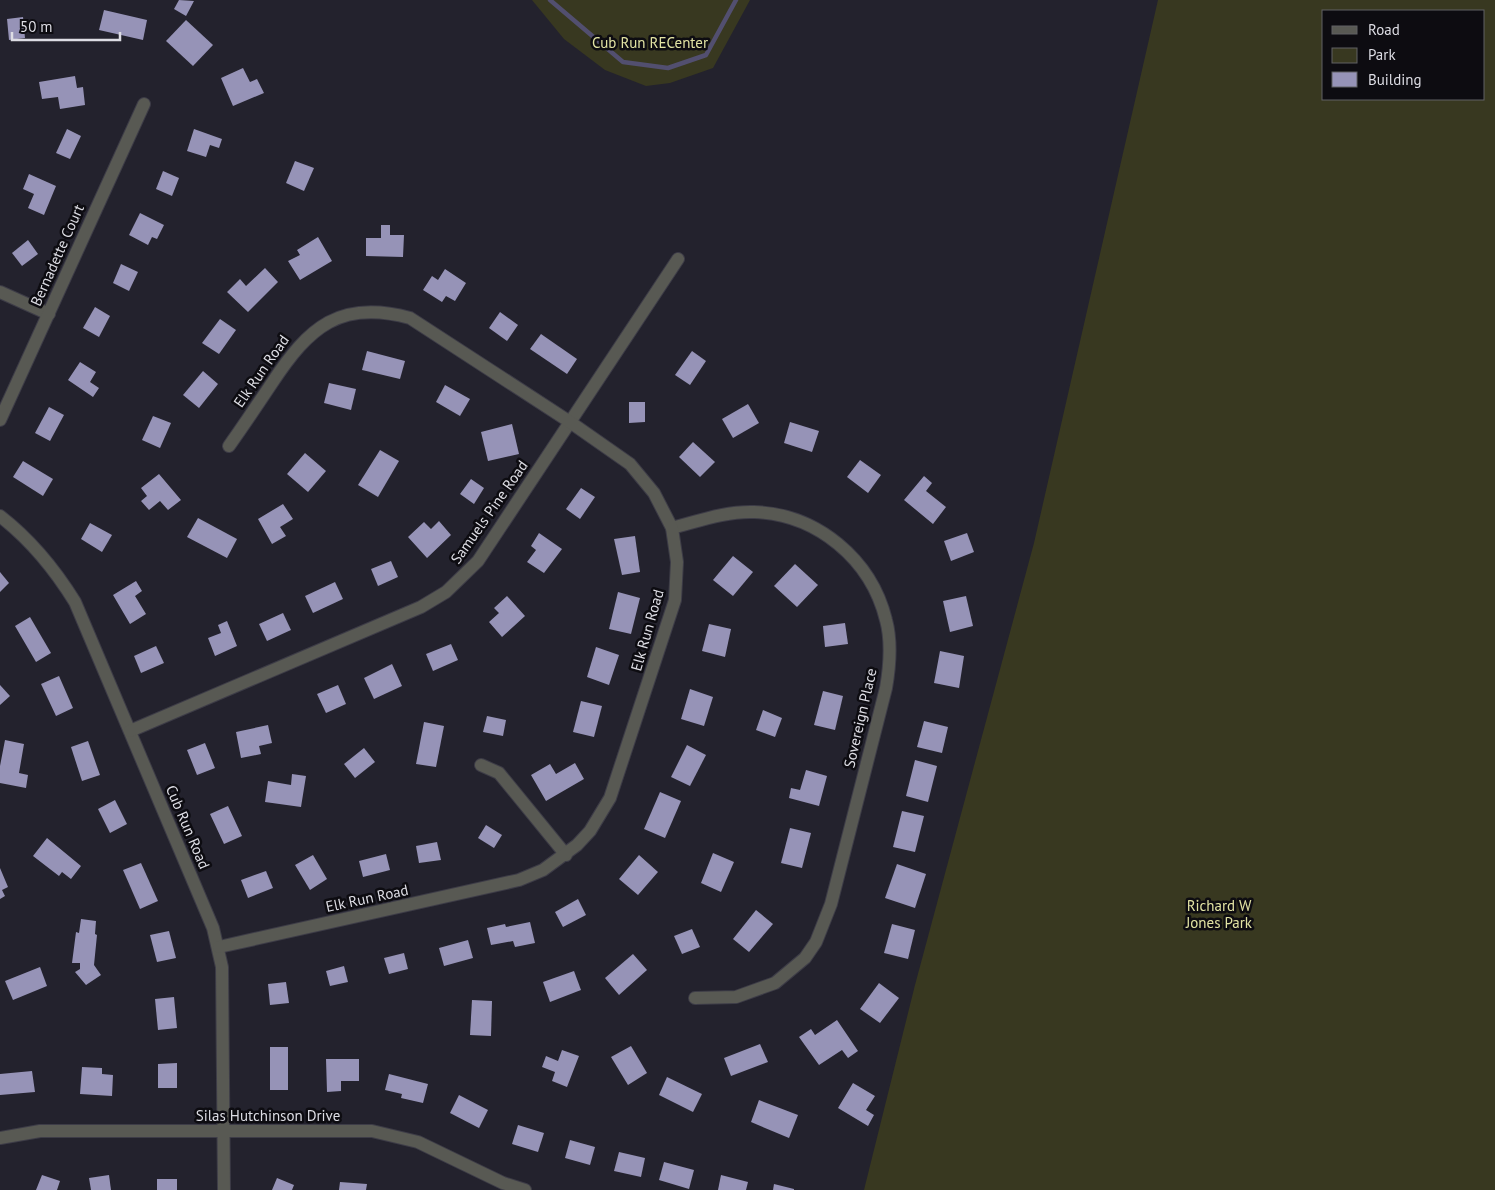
<svg xmlns="http://www.w3.org/2000/svg" width="1495" height="1190" viewBox="0 0 1495 1190" font-family="'PT Sans',sans-serif">
  <style>
    .green { fill: #383820; fill-rule: evenodd }
    .lines { fill: none; stroke-linecap: round; stroke-linejoin: round }
    .stream { stroke: #524f6f; stroke-width: 4.5 }
    .building { fill: #9693b7 }
    .minor-casing { stroke: #3d3c47; stroke-width: 14 }
    .minor { stroke: #585953; stroke-width: 12 }
    .labels { text-anchor: middle; dominant-baseline: central; stroke-width: 5; stroke-linejoin: round; paint-order: stroke }
    .park-label { font-size: 15px; fill: #e2e3a3; stroke: #0d0c11 }
    .street-label { font-size: 15px; fill: #dddde4; stroke: #0d0c11 }
  </style>
  <rect width="100%" height="100%" fill="#23222d"/>
  <g class="green">
    <polygon points="532,0 750,0 713,68 670,83 646,86 605,70 564,39"/>
    <path d="M1158,0H1495V1190H864L915,985L1034,543ZM1324,11H1484V99H1324Z"/>
  </g>
  <g class="lines">
    <polyline class="stream" points="550,0 623,62 668,68 706,55 736,0"/>
  </g>
  <g class="building">
    <polygon points="179,0 194,1 186,16 174,9"/>
    <polygon points="104,10 147,20 143,40 99,30"/>
    <polygon points="23,17 25,38 9,40 7,19"/>
    <polygon points="186,20 213,45 193,66 166,41"/>
    <polygon points="243,68 250,82 257,79 264,93 233,106 221,78"/>
    <polygon points="75,76 77,88 83,87 85,105 60,109 58,97 42,99 39,82"/>
    <polygon points="67,129 81,136 70,159 56,153"/>
    <polygon points="194,129 222,139 219,148 210,145 206,157 187,151"/>
    <polygon points="295,161 314,168 304,191 286,183"/>
    <polygon points="163,171 179,178 172,196 156,189"/>
    <polygon points="29,174 56,186 44,215 28,208 34,194 23,189"/>
    <polygon points="140,213 164,225 157,239 152,237 148,245 129,235"/>
    <polygon points="381,225 390,225 390,235 404,235 403,257 366,256 366,238 381,238"/>
    <polygon points="318,237 332,261 300,280 288,261 300,255 297,250"/>
    <polygon points="28,240 38,254 22,266 12,253"/>
    <polygon points="121,264 138,272 129,291 113,283"/>
    <polygon points="265,268 278,282 248,312 227,292 240,279 246,286"/>
    <polygon points="445,269 466,283 455,301 446,296 442,302 423,290 432,276 438,280"/>
    <polygon points="95,307 110,316 99,337 83,328"/>
    <polygon points="500,312 518,325 507,341 489,328"/>
    <polygon points="220,319 236,330 219,354 202,343"/>
    <polygon points="541,334 577,359 567,374 530,349"/>
    <polygon points="367,351 405,361 400,379 362,370"/>
    <polygon points="692,351 706,361 690,385 675,375"/>
    <polygon points="80,362 96,372 90,382 99,388 93,397 68,380"/>
    <polygon points="203,371 218,384 199,408 183,395"/>
    <polygon points="329,383 356,389 351,410 324,403"/>
    <polygon points="445,385 470,399 460,416 436,402"/>
    <polygon points="629,402 645,402 645,422 629,423"/>
    <polygon points="748,404 759,423 733,438 722,419"/>
    <polygon points="49,407 64,415 50,441 35,433"/>
    <polygon points="153,416 171,423 160,448 142,440"/>
    <polygon points="790,422 819,431 812,452 784,443"/>
    <polygon points="512,424 519,454 488,461 481,432"/>
    <polygon points="693,442 715,462 700,477 679,457"/>
    <polygon points="380,450 399,461 378,497 358,485"/>
    <polygon points="305,453 326,471 308,492 287,474"/>
    <polygon points="860,460 881,475 868,493 847,477"/>
    <polygon points="23,461 53,479 43,496 13,477"/>
    <polygon points="159,474 181,500 168,510 160,501 149,510 141,501 147,496 141,488"/>
    <polygon points="924,476 932,483 926,491 946,507 933,524 904,500"/>
    <polygon points="471,479 484,488 474,504 460,494"/>
    <polygon points="581,488 595,497 580,519 566,509"/>
    <polygon points="283,504 293,519 280,527 286,536 272,544 258,519"/>
    <polygon points="198,518 237,539 227,558 187,537"/>
    <polygon points="439,521 451,535 427,558 408,537 424,522 431,529"/>
    <polygon points="90,523 112,535 102,552 81,539"/>
    <polygon points="539,533 562,549 544,573 527,562 536,550 531,546"/>
    <polygon points="967,533 974,552 951,561 944,541"/>
    <polygon points="635,536 640,572 622,575 614,539"/>
    <polygon points="733,556 753,572 733,596 713,580"/>
    <polygon points="391,561 398,577 378,586 371,569"/>
    <polygon points="795,564 818,585 797,607 774,586"/>
    <polygon points="0,572 9,583 0,592"/>
    <polygon points="136,581 142,591 135,596 146,614 130,624 113,595"/>
    <polygon points="335,582 343,599 313,613 305,596"/>
    <polygon points="618,592 640,598 631,634 609,629"/>
    <polygon points="507,596 525,616 502,637 489,622 499,613 494,608"/>
    <polygon points="966,596 973,626 950,632 943,601"/>
    <polygon points="283,613 291,630 267,641 259,624"/>
    <polygon points="30,617 51,653 36,662 15,626"/>
    <polygon points="227,621 237,646 215,656 208,638 221,633 218,625"/>
    <polygon points="845,623 848,644 825,647 823,626"/>
    <polygon points="709,624 731,629 725,657 702,651"/>
    <polygon points="451,644 458,660 433,671 426,654"/>
    <polygon points="156,646 164,663 141,673 134,656"/>
    <polygon points="596,647 619,655 609,685 587,677"/>
    <polygon points="940,651 964,656 959,688 934,683"/>
    <polygon points="392,664 402,686 374,699 364,678"/>
    <polygon points="59,676 73,708 56,716 41,684"/>
    <polygon points="0,685 10,696 0,705"/>
    <polygon points="338,685 346,704 326,713 317,694"/>
    <polygon points="690,689 713,697 704,726 681,719"/>
    <polygon points="823,691 843,696 835,730 814,725"/>
    <polygon points="581,701 602,706 594,737 573,732"/>
    <polygon points="763,710 782,718 775,737 756,730"/>
    <polygon points="487,716 506,720 503,736 483,732"/>
    <polygon points="924,721 948,727 942,753 917,747"/>
    <polygon points="424,722 444,726 436,767 416,764"/>
    <polygon points="268,725 272,743 259,746 261,754 241,758 236,732"/>
    <polygon points="5,740 24,744 19,773 28,775 26,788 0,783 0,766"/>
    <polygon points="88,741 100,775 82,781 71,747"/>
    <polygon points="205,743 215,768 197,775 187,750"/>
    <polygon points="687,745 706,755 690,786 671,777"/>
    <polygon points="364,748 375,762 355,778 344,764"/>
    <polygon points="915,760 937,766 928,802 906,796"/>
    <polygon points="575,763 584,779 546,801 531,775 550,764 556,774"/>
    <polygon points="806,770 827,776 819,806 789,798 791,788 800,790"/>
    <polygon points="292,774 306,776 301,807 265,802 268,781 291,785"/>
    <polygon points="660,792 681,801 665,838 644,829"/>
    <polygon points="115,800 127,824 110,833 98,809"/>
    <polygon points="228,806 242,836 224,844 210,814"/>
    <polygon points="902,811 924,816 915,852 893,847"/>
    <polygon points="486,825 502,835 494,848 478,838"/>
    <polygon points="790,828 811,833 802,868 781,863"/>
    <polygon points="47,838 81,866 71,879 62,872 59,876 33,856"/>
    <polygon points="437,842 441,860 419,863 416,846"/>
    <polygon points="713,853 734,862 721,892 701,883"/>
    <polygon points="386,854 390,870 363,877 359,861"/>
    <polygon points="313,855 327,879 310,890 295,865"/>
    <polygon points="639,855 658,872 638,895 619,879"/>
    <polygon points="141,863 158,901 140,909 123,870"/>
    <polygon points="897,864 926,874 915,908 885,898"/>
    <polygon points="0,868 8,887 2,890 5,896 0,899"/>
    <polygon points="266,871 273,888 248,898 241,880"/>
    <polygon points="578,899 586,915 563,927 555,912"/>
    <polygon points="756,910 773,924 749,952 733,939"/>
    <polygon points="81,919 96,921 95,934 97,935 94,965 101,975 86,985 75,972 80,969 80,963 72,963 76,932 79,933"/>
    <polygon points="530,922 535,943 515,947 513,941 491,945 487,928 505,924 506,927"/>
    <polygon points="892,924 915,930 908,959 884,953"/>
    <polygon points="692,929 700,947 682,954 674,936"/>
    <polygon points="169,931 176,958 157,962 150,935"/>
    <polygon points="468,940 473,958 444,966 439,948"/>
    <polygon points="404,953 408,969 389,974 384,958"/>
    <polygon points="633,954 647,970 619,995 605,978"/>
    <polygon points="344,966 348,982 330,986 326,971"/>
    <polygon points="40,967 47,986 13,1000 5,981"/>
    <polygon points="574,971 581,990 550,1002 543,982"/>
    <polygon points="286,982 289,1003 270,1005 268,984"/>
    <polygon points="879,983 899,998 880,1023 860,1009"/>
    <polygon points="174,997 177,1028 158,1030 155,999"/>
    <polygon points="472,1000 492,1001 491,1036 470,1035"/>
    <polygon points="837,1020 858,1051 848,1058 842,1050 819,1065 799,1037 811,1029 815,1035"/>
    <polygon points="760,1044 768,1062 731,1076 724,1058"/>
    <polygon points="631,1046 647,1073 628,1085 611,1057"/>
    <rect x="270" y="1047" width="18" height="43"/>
    <polygon points="562,1050 579,1056 567,1087 552,1081 555,1072 542,1067 546,1056 558,1061"/>
    <polygon points="326,1059 359,1059 359,1081 341,1081 341,1091 327,1092"/>
    <polygon points="177,1063 177,1088 158,1088 158,1064"/>
    <polygon points="82,1067 102,1068 102,1074 113,1075 112,1096 80,1094"/>
    <polygon points="32,1071 35,1092 0,1095 0,1074"/>
    <polygon points="389,1074 428,1084 423,1103 401,1098 402,1094 385,1090"/>
    <polygon points="667,1077 702,1094 693,1112 659,1095"/>
    <polygon points="853,1083 875,1096 866,1110 874,1115 868,1126 838,1108"/>
    <polygon points="459,1095 488,1110 479,1128 450,1113"/>
    <polygon points="759,1100 798,1115 789,1138 751,1122"/>
    <polygon points="518,1125 544,1133 538,1152 512,1144"/>
    <polygon points="570,1140 595,1147 590,1165 565,1158"/>
    <polygon points="619,1152 645,1158 641,1177 614,1171"/>
    <polygon points="664,1162 694,1170 689,1189 659,1180"/>
    <polygon points="42,1175 60,1181 57,1190 36,1190"/>
    <polygon points="109,1175 111,1190 91,1190 89,1178"/>
    <polygon points="721,1175 748,1182 746,1190 718,1190"/>
    <polygon points="277,1178 294,1185 292,1190 272,1190"/>
    <rect x="157" y="1179" width="20" height="11"/>
    <polygon points="340,1182 367,1184 366,1190 339,1190"/>
    <polygon points="774,1184 794,1189 794,1190 773,1190"/>
  </g>
  <g class="lines">
    <g class="minor-casing">
      <g id="minor">
        <polyline points="0,292 49,314"/>
        <polyline points="0,420 144,104"/>
        <path d="M0,516C31,540 54,568 75,602L213,928L222,967L224,1190"/>
        <path d="M672,528C699,521 726,511 754,512C817,514 871,559 886,620C892,642 890,665 886,688L831,904L816,942L805,958L775,983L736,997L695,998"/>
        <polyline points="130,731 421,607 446,592 478,561 678,259"/>
        <polyline points="481,765 499,773 566,855"/>
        <path d="M219,947L519,880L543,870L577,845L590,831L610,798L675,600L677,562L672,528L654,493L630,464L570,422L410,318C340,299 309,327 272,383C258,404 244,425 229,446"/>
        <polyline points="0,1138 40,1131 372,1131 418,1142 503,1183 525,1190"/>
      </g>
    </g>
    <use href="#minor" class="minor"/>
  </g>
  <g class="labels">
    <g class="park-label">
      <text x="650" y="42">Cub Run RECenter</text>
      <text x="1219" y="905">Richard W<tspan x="1219" dy="17">Jones Park</tspan></text>
    </g>
    <g class="street-label">
      <text transform="translate(57 255) rotate(-66)">Bernadette Court</text>
      <text transform="translate(261 371) rotate(-55)">Elk Run Road</text>
      <text transform="translate(489 512) rotate(-55)">Samuels Pine Road</text>
      <text transform="translate(647 630) rotate(-74)">Elk Run Road</text>
      <text transform="translate(860 718) rotate(-77)">Sovereign Place</text>
      <text transform="translate(188 827) rotate(67)">Cub Run Road</text>
      <text transform="translate(367 898) rotate(-12)">Elk Run Road</text>
      <text x="268" y="1115">Silas Hutchinson Drive</text>
    </g>
  </g>
  <rect x="1322" y="10" width="162" height="90" fill="#0d0c11" stroke="#606065"/>
  <rect x="1332" y="26" width="25" height="8" fill="#585953" stroke="#606065"/>
  <text x="1368" y="35" font-size="15" fill="#dddde4">Road</text>
  <rect x="1332" y="48" width="25" height="15" fill="#383820" stroke="#606065"/>
  <text x="1368" y="60" font-size="15" fill="#dddde4">Park</text>
  <rect x="1332" y="72" width="25" height="15" fill="#9693b7" stroke="#606065"/>
  <text x="1368" y="85" font-size="15" fill="#dddde4">Building</text>
  <path d="M12 32v8h108v-8" fill="none" stroke="#dddde4" stroke-width="2.5"/>
  <text x="20" y="32" font-size="15" fill="#dddde4" stroke="#0d0c11" stroke-width="4" paint-order="stroke">50 m</text>
</svg>
